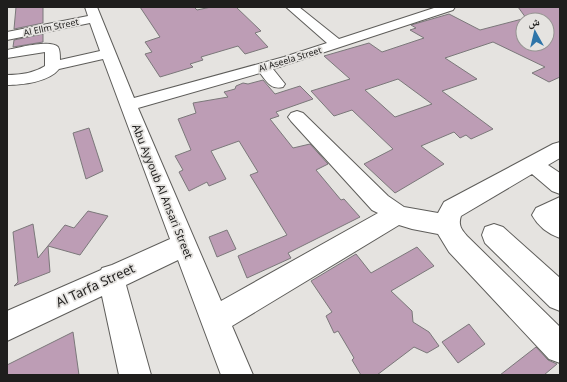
<svg xmlns="http://www.w3.org/2000/svg" width="567" height="382" viewBox="0 0 567 382" font-family="'Noto Sans','Noto Naskh Arabic',sans-serif">
  <style>
    .building { fill: #bd9db5; stroke: #7b787a; fill-rule: evenodd }
    .lines { fill: none; stroke-linecap: round; stroke-linejoin: round }
    .minor-casing { stroke: #5e5d5a; stroke-width: 2 }
    .minor { fill: #fff; fill-rule: evenodd }
    .labels { text-anchor: middle; dominant-baseline: central; stroke-width: 3.5; stroke-linejoin: round; paint-order: stroke }
    .far-street-label { font-size: 9px; fill: #1f1e1d; stroke: #e5e3e0 }
    .street-label { font-size: 11px; fill: #1f1e1d; stroke: #e5e3e0 }
    .near-street-label { font-size: 13px; fill: #1f1e1d; stroke: #e5e3e0 }
  </style>
  <rect width="100%" height="100%" fill="#e5e3e0"/>
  <g class="building">
    <polygon points="16,7 43,7 43,23 14,29"/>
    <polygon points="140,7 194,7 197,10 211,7 236,7 261,31 255,33 268,47 245,54 238,46 201,57 203,60 190,64 193,67 160,77 145,54 152,52 145,42 160,37"/>
    <path d="M518,7H560V77L549,82L532,73L545,67L493,42L445,58L477,79L442,91L493,129L471,139L466,135L460,138L454,132L421,146L444,164L395,193L364,164L393,149L352,110L334,116L311,91L350,79L324,56L369,43L382,52L424,38L410,30L416,28L411,25L449,14L480,30L526,18ZM523,20H547V44H523ZM398,79L432,104L395,117L365,90Z"/>
    <polygon points="43,34 43,42 13,47 14,40"/>
    <polygon points="263,80 275,94 300,86 313,99 276,112 279,116 270,119 293,148 310,144 328,164 316,170 341,200 344,199 360,217 288,253 291,258 247,278 238,256 287,235 250,175 258,172 239,141 211,151 226,179 209,186 207,182 189,191 179,172 183,170 175,156 191,150 178,119 196,113 193,103 228,97 224,92 235,89 236,86 243,83 248,84"/>
    <polygon points="89,128 103,171 86,179 73,133"/>
    <polygon points="88,211 108,216 80,255 48,246 50,272 14,286 18,282 13,232 33,224 38,258 65,225 74,228"/>
    <polygon points="227,230 236,249 217,257 209,237"/>
    <polygon points="417,247 434,266 391,291 412,311 413,322 429,332 439,346 427,353 414,347 377,375 361,375 352,360 354,358 338,331 334,333 326,316 332,312 311,281 356,254 371,273"/>
    <polygon points="469,324 485,344 458,363 442,342"/>
    <polygon points="73,332 79,375 7,375 7,365"/>
    <polygon points="536,347 548,360 557,364 544,375 500,375"/>
  </g>
  <g class="lines">
    <g class="minor-casing">
      <g id="minor">
        <path d="M85,7H97L134,98L284,57L327,43L286,7H299L339,39L437,7H455L453,10L273,69L285,84L283,87C271,90 267,82 260,73L138,108L221,301L378,213L372,210L291,121L288,117L291,113L297,111L303,113L388,196L404,207L438,213L444,202L553,144L560,142V158L548,165L560,173V194L552,191L532,174L461,216C458,225 461,229 467,236L560,327V363L549,359L449,252L438,234L412,229L399,225L232,326L253,375H221L178,260L126,285L151,375H119L102,296L7,341V311L101,270L102,268L112,265L170,239L103,59L59,69C49,82 22,85 7,85V75C20,75 34,73 45,66V52L7,58V50C17,48 51,39 58,47C60,50 60,56 60,60L100,51L90,23L7,40V32L88,16Z"/>
        <path d="M560,197V238C548,234 538,226 532,215L536,208Z"/>
        <polygon points="494,224 503,227 560,278 560,311 550,307 485,243 482,235 485,227"/>
      </g>
    </g>
    <use href="#minor" class="minor"/>
  </g>
  <g class="labels">
    <g class="far-street-label">
      <text transform="translate(51 27) rotate(-12)">Al Ellm Street</text>
      <text transform="translate(290 59) rotate(-17)">Al Aseela Street</text>
    </g>
    <g class="street-label">
      <text transform="translate(163 191) rotate(68)">Abu Ayyoub Al Ansari Street</text>
    </g>
    <g class="near-street-label">
      <text transform="translate(95 285) rotate(-25)">Al Tarfa Street</text>
    </g>
  </g>
  <rect width="567" height="382" fill="none" stroke="#1f1e1d" stroke-width="16"/>
  <g transform="translate(535 32) rotate(352)"><circle r="19" fill="#e5e3e0" stroke="#969492"/>
  <path d="M0-3L7 15L0 10L-7 15Z" fill="#2e75a9"/>
  <text y="-6" font-size="11" font-weight="bold" text-anchor="middle" fill="#1f1e1d">ش</text>
  </g>
</svg>
